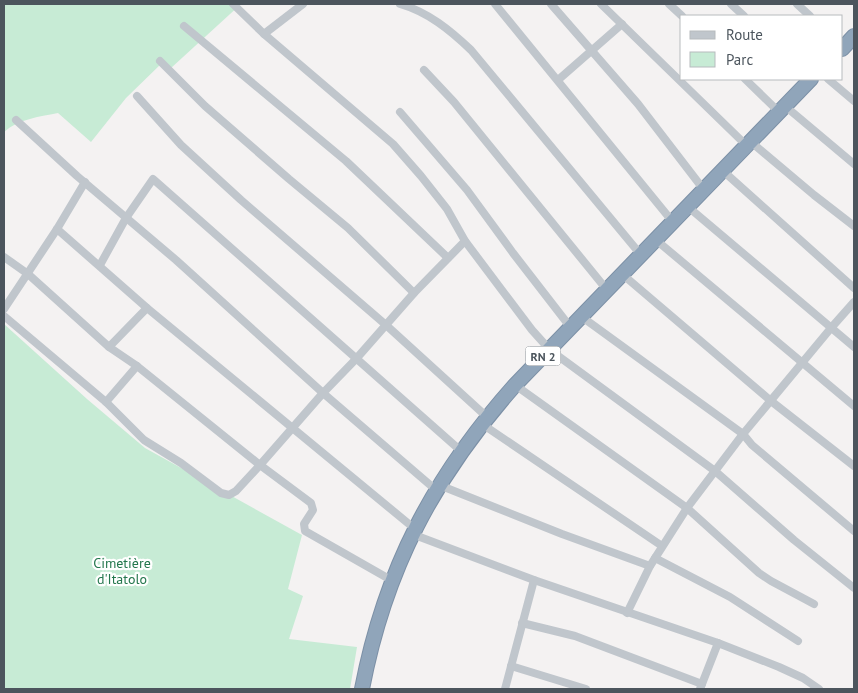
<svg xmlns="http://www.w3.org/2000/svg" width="858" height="693" viewBox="0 0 858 693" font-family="'PT Sans',sans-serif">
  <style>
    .green { fill: #c7ebd5 }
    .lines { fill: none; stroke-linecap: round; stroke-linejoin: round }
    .highway-casing { stroke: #7c90a6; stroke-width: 16 }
    .street { stroke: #c0c6cc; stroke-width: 8 }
    .highway { stroke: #90a5ba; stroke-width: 14 }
    .labels { text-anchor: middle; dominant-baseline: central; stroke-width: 4.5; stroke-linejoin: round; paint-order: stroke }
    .shield { fill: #fff; stroke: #82888e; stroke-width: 1 }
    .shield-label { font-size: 12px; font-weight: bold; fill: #4c555d }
    .park-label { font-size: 14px; fill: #24774d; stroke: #fff }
  </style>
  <rect width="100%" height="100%" fill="#f4f2f2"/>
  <g class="green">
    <path d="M4,4H241L171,68L163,62L126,98L91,142L58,113C38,117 19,119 4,132Z"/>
    <polygon points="4,324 87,399 145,448 302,535 288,589 303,596 289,639 357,647 350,689 4,689"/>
  </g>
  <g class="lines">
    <g class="highway-casing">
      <g id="highway">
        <polyline points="842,49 854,36"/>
        <path d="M362,689C385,569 434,476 515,385L811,79"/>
      </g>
    </g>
    <g class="street">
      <polyline points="233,4 264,34 393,144 421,176 447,209 465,241 532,330 550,350 715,471 794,540 854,588"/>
      <path d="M400,4C428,12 450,30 471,50L641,255"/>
      <polyline points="495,4 672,221"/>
      <polyline points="551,4 638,104 704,190"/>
      <polyline points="601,4 747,146"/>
      <polyline points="669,4 682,16"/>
      <polyline points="731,4 744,16"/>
      <polyline points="797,4 810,16"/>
      <polyline points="184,26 346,161 448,258"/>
      <polyline points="264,34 303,4"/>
      <polyline points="160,61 205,106 289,179 348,228 414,293"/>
      <polyline points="424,70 454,102 607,290"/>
      <polyline points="745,79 779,112"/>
      <polyline points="828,79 854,101"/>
      <polyline points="558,80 622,24"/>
      <polyline points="137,96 181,145 241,200 386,325 487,417"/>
      <polyline points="785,106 854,164"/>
      <polyline points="400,112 467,190 513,253 571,328"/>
      <polyline points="16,120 77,176 176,260 323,393 436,490"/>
      <polyline points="751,142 814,195 854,226"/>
      <polyline points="722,170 854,288"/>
      <polyline points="687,206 854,347"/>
      <polyline points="57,229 147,308 415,529"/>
      <polyline points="656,240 854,406"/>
      <polyline points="4,257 28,274 109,347 137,366 260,465 311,503 313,510 304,524 305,531 391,580"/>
      <polyline points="100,265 126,218 153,179 461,451"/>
      <polyline points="622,274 771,401 854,466"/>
      <polyline points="4,309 57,229 85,182"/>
      <polyline points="4,316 106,402 144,440 181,463 221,493 229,495 236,491 260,465 323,393 356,359 414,293 465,241"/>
      <polyline points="582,317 743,434 752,445 854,531"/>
      <polyline points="109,347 147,308"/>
      <polyline points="515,385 687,508 759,573 771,581 814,604"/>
      <polyline points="106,402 137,366"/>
      <polyline points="482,424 662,546"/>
      <polyline points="439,485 562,534 650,566"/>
      <polyline points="412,534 534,580 718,643 779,667 803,678 819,689"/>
      <polyline points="655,558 730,597 798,641"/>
      <polyline points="627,613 650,566 687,508 743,434 831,328 854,302"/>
      <polyline points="522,623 575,636 702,684"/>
      <polyline points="511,666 586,689"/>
      <polyline points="505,689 534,580"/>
      <polyline points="700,689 718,643"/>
    </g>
    <use href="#highway" class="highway"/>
  </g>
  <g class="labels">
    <rect class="shield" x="525.5" y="346.5" width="35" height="19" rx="4"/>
    <g class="shield-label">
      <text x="543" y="356">RN 2</text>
    </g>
    <g class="park-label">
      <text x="122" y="563">Cimetière<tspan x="122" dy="16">d'Itatolo</tspan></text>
    </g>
  </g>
  <rect width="858" height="693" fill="none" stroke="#4c555d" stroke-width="10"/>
  <rect x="680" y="15" width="162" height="65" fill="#ffffff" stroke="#b7bbbe"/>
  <rect x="690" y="31" width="25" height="8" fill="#c0c6cc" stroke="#b7bbbe"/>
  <text x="726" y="40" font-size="15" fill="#4c555d">Route</text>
  <rect x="690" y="52" width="25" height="15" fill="#c7ebd5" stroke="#b7bbbe"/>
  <text x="726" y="65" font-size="15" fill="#4c555d">Parc</text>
</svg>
